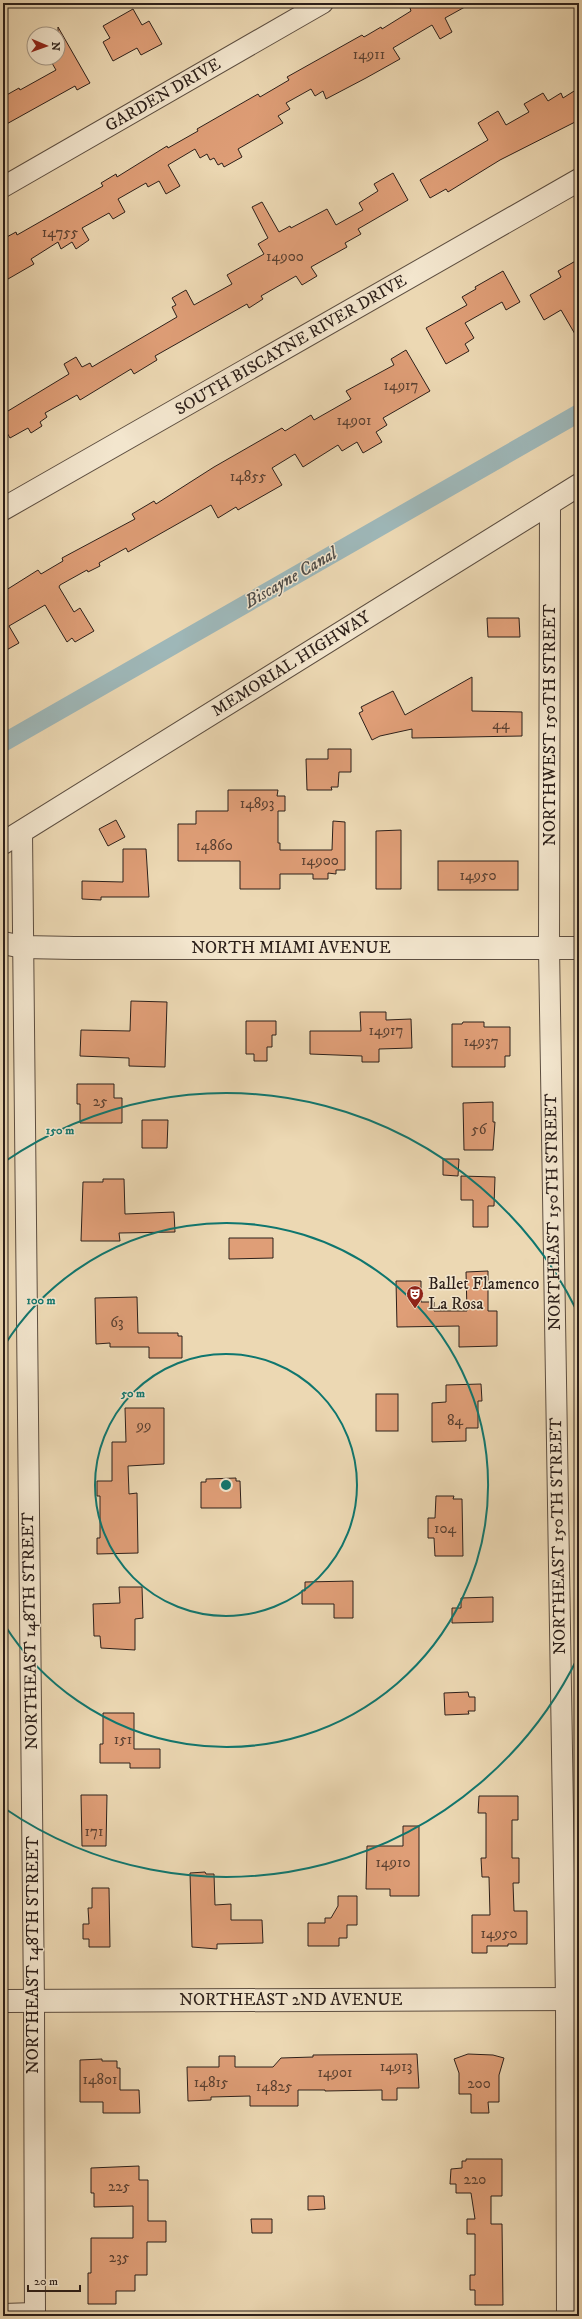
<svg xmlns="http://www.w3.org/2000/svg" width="582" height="2319" viewBox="0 0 582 2319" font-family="'IM FELL DW Pica',serif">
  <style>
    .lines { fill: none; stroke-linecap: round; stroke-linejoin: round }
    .canal { stroke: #9eb7b8; stroke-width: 18 }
    .building { fill: #df9e77; stroke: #2d201a }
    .minor-casing { stroke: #5d4e40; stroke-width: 22 }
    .tertiary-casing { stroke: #5d4e40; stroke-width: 24 }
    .minor { stroke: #f3e6ce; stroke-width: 20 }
    .tertiary { stroke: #f3e6ce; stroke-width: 22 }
    .ring { fill: none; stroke: #0f766e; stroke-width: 2 }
    .labels { text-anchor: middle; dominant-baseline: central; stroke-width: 3; stroke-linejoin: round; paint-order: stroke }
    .number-label { font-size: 15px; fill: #5a4031 }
    .street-label { font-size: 17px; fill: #2d201a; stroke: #f3e6ce }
    .poi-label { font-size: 17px; fill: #2d201a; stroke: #f3e6ce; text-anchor: start }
    .water-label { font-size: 18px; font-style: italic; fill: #4f4d49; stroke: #f3e6ce }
    .centre { fill: #0f766e; stroke: #f3e6ce; stroke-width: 2 }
    .ring-label { font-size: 12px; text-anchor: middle; font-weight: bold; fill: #0f766e; stroke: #f3e6ce; stroke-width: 3; stroke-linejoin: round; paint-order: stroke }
  </style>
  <rect width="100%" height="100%" fill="#ecd8b3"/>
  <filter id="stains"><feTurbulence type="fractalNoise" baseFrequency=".005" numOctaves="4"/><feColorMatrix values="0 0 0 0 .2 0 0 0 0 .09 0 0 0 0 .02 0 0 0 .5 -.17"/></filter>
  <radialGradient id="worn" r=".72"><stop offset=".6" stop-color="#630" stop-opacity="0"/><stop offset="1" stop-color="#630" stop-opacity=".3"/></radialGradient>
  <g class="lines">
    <polyline class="canal" points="3,743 579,413"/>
  </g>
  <g class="building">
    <polygon points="418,3 472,3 445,18 452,32 440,39 432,25 393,48 400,59 366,78 326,99 323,91 315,96 311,89 286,103 290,109 278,116 283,123 238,149 242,157 224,167 222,163 218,165 214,158 210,160 207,154 200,158 195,149 168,165 180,186 166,194 159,181 148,187 146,183 118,199 125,212 113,219 109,213 82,228 89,240 76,249 72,242 61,249 58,242 31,259 34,264 8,279 3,269 3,239 16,232 17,235 103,186 101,183 116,174 117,177 167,146 168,148 198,131 197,129 258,94 260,97 289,80 287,77 362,35 364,37 381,27 382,29 411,11 410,8"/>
    <polygon points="133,9 142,25 149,21 162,44 141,55 137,48 113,61 103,42 110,38 103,26"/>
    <polygon points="58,27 90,83 77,90 75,86 3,126 3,97 19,88 20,90 56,70 49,58 58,58"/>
    <polygon points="579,88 579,120 500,160 448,192 446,189 430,198 420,180 488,140 478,123 498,111 506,125 529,112 524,104 543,93 548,101 561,93 563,98"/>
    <polygon points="393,173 408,200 358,229 361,234 345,243 347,247 311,267 317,276 302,285 296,276 261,296 263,299 249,308 247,304 155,356 157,360 134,374 131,369 80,400 77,395 45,413 47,417 40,422 42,426 31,433 28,428 10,438 3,426 3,414 69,374 64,364 76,357 82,367 90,363 92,367 177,317 172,307 176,305 172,298 186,290 194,305 232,284 227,275 264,254 258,244 268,238 252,207 262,202 279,232 290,226 291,228 327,209 336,225 363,210 359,203 378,191 374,184"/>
    <polygon points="579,259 579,341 561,310 544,320 530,295 561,277 558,271"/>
    <polygon points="503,271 520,302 506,310 502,302 465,323 474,338 465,344 469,351 446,364 426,328 467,305 462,297 476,289 475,287"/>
    <polygon points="406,350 430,391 383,418 387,425 376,432 382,442 363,453 357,442 342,451 338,445 303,467 295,454 272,468 282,485 238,510 236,507 218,518 211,505 128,552 126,548 99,563 100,566 88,572 87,570 60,585 59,587 74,612 80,608 94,631 75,642 72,638 67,642 45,605 9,626 19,643 3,652 3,592 38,570 41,574 63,561 62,558 135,519 132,514 154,501 156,504 214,467 282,428 285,431 311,415 314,420 351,399 346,391 394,365 391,359"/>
    <polygon points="487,618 519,618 520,637 488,637"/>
    <polygon points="472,677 472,711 522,712 522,736 412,738 412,729 380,736 372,740 359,713 363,711 361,707 393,691 405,715"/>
    <polygon points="328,749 351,749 351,772 339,772 338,787 331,787 332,790 307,790 306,759 328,759"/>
    <polygon points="228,790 278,790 277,796 285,796 285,811 278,811 278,843 280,843 280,850 332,850 333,821 345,822 345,870 336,870 336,874 328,873 328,879 313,879 313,874 280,874 280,889 240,889 240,861 178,861 178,824 196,824 196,811 228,811"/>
    <polygon points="116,820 125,837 108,846 99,829"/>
    <polygon points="401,830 401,889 376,889 376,831"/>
    <polygon points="123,849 146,849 149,897 101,897 101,900 82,899 82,881 123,882"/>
    <rect x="438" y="861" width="80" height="29"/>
    <polygon points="131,1001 167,1002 165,1067 129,1066 129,1058 80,1056 81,1030 130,1031"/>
    <polygon points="360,1012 386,1012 386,1020 411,1019 412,1048 379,1049 379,1062 362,1062 362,1056 310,1054 310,1031 361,1031"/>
    <polygon points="246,1021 276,1021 276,1035 272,1035 272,1047 267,1047 267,1061 254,1061 254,1054 246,1054"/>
    <polygon points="463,1022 484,1022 484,1027 510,1027 510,1056 505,1056 505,1067 452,1067 452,1024 462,1024"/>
    <polygon points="77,1084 114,1084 114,1098 122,1098 122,1123 80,1123 80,1104 77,1104"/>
    <polygon points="493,1102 493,1122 495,1122 493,1150 464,1150 463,1103"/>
    <polygon points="142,1120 168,1120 167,1148 142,1148"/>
    <polygon points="443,1159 459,1159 458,1176 443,1175"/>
    <polygon points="461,1176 495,1177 494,1206 488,1206 488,1227 473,1227 473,1200 461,1200"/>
    <polygon points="103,1179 124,1179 125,1214 174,1212 175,1232 119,1233 120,1241 81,1241 83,1182 103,1182"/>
    <polygon points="229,1238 273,1238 273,1258 229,1259"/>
    <polygon points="488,1271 488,1311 497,1311 497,1346 459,1347 459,1326 397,1327 396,1281 421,1281 421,1302 434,1302 434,1311 467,1311 466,1272"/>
    <polygon points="137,1297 138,1333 178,1333 178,1336 182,1336 182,1358 149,1358 149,1347 110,1347 110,1343 96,1344 95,1298"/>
    <polygon points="481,1384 482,1401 478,1401 478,1428 466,1428 466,1441 432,1442 432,1403 446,1402 446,1385"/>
    <rect x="376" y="1394" width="22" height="37"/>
    <polygon points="125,1408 164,1408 164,1464 128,1466 129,1494 137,1493 138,1553 97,1554 97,1538 100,1538 100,1496 97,1496 97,1481 112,1481 112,1442 126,1442"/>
    <polygon points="236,1478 236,1481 240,1481 241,1508 201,1508 201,1482 206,1482 206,1479"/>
    <polygon points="436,1496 454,1496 453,1499 462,1499 463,1556 435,1556 434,1538 428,1538 428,1518 435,1518"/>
    <polygon points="353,1581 353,1618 334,1618 334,1604 302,1604 302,1590 305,1591 305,1582"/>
    <polygon points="119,1587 142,1587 143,1618 135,1619 135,1650 101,1648 100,1636 94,1636 93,1604 120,1603"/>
    <polygon points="493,1597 493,1622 452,1623 452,1608 461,1608 461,1598"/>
    <polygon points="468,1692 469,1697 475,1697 475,1711 468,1711 469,1714 445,1715 444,1693"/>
    <polygon points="103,1713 134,1713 134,1749 160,1749 160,1768 130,1768 130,1763 100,1763 100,1744 103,1744"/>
    <polygon points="81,1795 107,1795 106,1846 82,1846"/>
    <polygon points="479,1796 518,1796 518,1820 512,1820 512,1858 519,1858 519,1883 513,1883 514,1911 527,1911 527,1944 508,1944 508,1946 487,1946 487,1953 472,1953 472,1915 490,1915 489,1877 482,1877 481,1858 486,1858 486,1813 478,1813"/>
    <polygon points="403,1826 419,1826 419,1896 390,1896 390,1889 366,1889 367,1846 403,1846"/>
    <polygon points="205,1872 206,1874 214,1874 215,1905 231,1904 231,1920 262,1920 263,1943 217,1944 217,1949 192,1947 190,1873"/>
    <polygon points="92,1888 109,1888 110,1947 89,1947 89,1939 83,1939 83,1924 89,1924 88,1908 92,1908"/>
    <polygon points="338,1896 357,1896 357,1925 347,1925 347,1938 339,1938 339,1946 308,1946 308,1923 325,1923 325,1918 331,1918 338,1906"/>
    <polygon points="417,2054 419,2088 397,2088 397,2100 382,2100 382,2090 325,2091 325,2090 298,2090 298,2106 250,2106 250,2096 211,2097 211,2100 188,2101 187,2067 219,2067 219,2056 235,2056 235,2067 273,2067 281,2058 313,2057 313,2055"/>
    <polygon points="468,2054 493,2055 504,2058 499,2075 499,2102 488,2102 489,2113 471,2113 471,2094 459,2094 459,2073 454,2059"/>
    <polygon points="102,2059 102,2061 117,2061 117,2068 120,2068 120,2090 139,2090 140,2113 103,2113 103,2102 80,2102 80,2060"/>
    <polygon points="466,2159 502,2159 502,2196 491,2196 491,2224 502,2224 503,2305 475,2305 475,2290 470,2290 470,2275 475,2275 475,2234 467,2234 467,2219 475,2219 471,2193 456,2193 456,2184 450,2184 451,2169 462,2168 462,2161 466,2161"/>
    <polygon points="139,2166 139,2180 148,2180 148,2221 166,2221 166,2242 147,2242 147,2275 135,2275 135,2291 116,2291 116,2304 88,2304 88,2273 91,2273 91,2238 133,2238 133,2206 94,2207 94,2193 91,2193 91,2168"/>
    <polygon points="308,2196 324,2196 325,2209 308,2210"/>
    <polygon points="251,2219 272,2219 272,2233 252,2233"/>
  </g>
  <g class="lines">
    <g class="minor-casing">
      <g id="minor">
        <polyline points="3,187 323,3"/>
        <polyline points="550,502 549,948 566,1999 567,2316"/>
        <polyline points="22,832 34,2001 35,2316"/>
        <polyline points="3,2314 35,2313"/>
      </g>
    </g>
    <g class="tertiary-casing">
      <g id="tertiary">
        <polyline points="3,509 579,180"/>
        <polyline points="3,843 579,485"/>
        <polyline points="3,943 23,947 74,948 579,948"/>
        <polyline points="3,2001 579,1999"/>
      </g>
    </g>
    <use href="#minor" class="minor"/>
    <use href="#tertiary" class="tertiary"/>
  </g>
  <g class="ring">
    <circle cx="226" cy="1485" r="131"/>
    <path d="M4 1346A262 262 0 1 1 4 1624"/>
    <path d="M578 1657A392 392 0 0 1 4 1808M4 1162A392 392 0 0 1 578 1313"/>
  </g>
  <defs>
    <g id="theatre-pin" transform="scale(0.9)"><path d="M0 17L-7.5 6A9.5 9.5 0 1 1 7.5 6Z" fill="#8f2418" stroke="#f3e6ce"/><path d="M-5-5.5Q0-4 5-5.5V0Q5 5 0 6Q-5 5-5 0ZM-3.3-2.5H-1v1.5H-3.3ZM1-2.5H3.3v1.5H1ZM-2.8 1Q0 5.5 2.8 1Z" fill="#fff"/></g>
  </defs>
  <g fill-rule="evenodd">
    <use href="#theatre-pin" x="415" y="1294"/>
  </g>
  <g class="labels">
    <g class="number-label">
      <text x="369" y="54">14911</text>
      <text x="60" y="232">14755</text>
      <text x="285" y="256">14900</text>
      <text x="401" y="385">14917</text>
      <text x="354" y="420">14901</text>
      <text x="248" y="476">14855</text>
      <text x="501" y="724">44</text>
      <text x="257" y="803">14893</text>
      <text x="214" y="845">14860</text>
      <text x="320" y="860">14900</text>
      <text x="478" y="875">14950</text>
      <text x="386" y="1030">14917</text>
      <text x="481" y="1041">14937</text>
      <text x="100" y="1101">25</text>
      <text x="479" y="1129">56</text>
      <text x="117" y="1322">63</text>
      <text x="455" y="1420">84</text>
      <text x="144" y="1425">99</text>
      <text x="445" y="1528">104</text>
      <text x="123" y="1739">151</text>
      <text x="94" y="1831">171</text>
      <text x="393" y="1862">14910</text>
      <text x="499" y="1933">14950</text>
      <text x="396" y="2066">14913</text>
      <text x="335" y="2072">14901</text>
      <text x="100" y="2079">14801</text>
      <text x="211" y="2082">14815</text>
      <text x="479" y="2083">200</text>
      <text x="274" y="2086">14825</text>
      <text x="475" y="2179">220</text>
      <text x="119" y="2186">225</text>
      <text x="119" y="2257">235</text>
    </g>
    <g class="street-label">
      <text transform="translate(163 95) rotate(-30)">GARDEN DRIVE</text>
      <text transform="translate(291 345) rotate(-30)">SOUTH BISCAYNE RIVER DRIVE</text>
      <text transform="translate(291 664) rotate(-32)">MEMORIAL HIGHWAY</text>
      <text transform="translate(550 725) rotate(-90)">NORTHWEST 150TH STREET</text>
      <text x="291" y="948">NORTH MIAMI AVENUE</text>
      <text transform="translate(553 1212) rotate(-91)">NORTHEAST 150TH STREET</text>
      <text transform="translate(558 1536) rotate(-91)">NORTHEAST 150TH STREET</text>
      <text transform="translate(30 1631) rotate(-91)">NORTHEAST 148TH STREET</text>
      <text transform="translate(33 1955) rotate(-90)">NORTHEAST 148TH STREET</text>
      <text x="291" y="2000">NORTHEAST 2ND AVENUE</text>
    </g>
    <g class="poi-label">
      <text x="428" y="1284">Ballet Flamenco<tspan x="428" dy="20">La Rosa</tspan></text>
    </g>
    <g class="water-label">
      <text transform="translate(291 578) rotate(-30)">Biscayne Canal</text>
    </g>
  </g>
  <circle cx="226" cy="1485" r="6" class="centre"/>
  <g class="ring-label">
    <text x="60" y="1134">150 m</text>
    <text x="41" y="1304">100 m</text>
    <text x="133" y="1397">50 m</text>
  </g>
  <rect width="582" height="2319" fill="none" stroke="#ecd8b3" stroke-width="16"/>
  <rect x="4" y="4" width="574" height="2311" fill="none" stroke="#2d201a" stroke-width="2"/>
  <rect x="8" y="8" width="566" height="2303" fill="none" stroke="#2d201a"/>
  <g transform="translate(46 46) rotate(92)"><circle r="19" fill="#f3e6ce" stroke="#a49786"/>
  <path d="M0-3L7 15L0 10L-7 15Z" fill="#8f2418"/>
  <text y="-6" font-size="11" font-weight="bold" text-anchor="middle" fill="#2d201a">N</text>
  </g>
  <path d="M28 2285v6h52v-6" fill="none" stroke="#2d201a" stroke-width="2"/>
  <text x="34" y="2285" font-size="12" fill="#2d201a" stroke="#f3e6ce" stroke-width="3" paint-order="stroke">20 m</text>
  <rect width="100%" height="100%" filter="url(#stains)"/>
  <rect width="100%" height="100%" fill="url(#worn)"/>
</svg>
